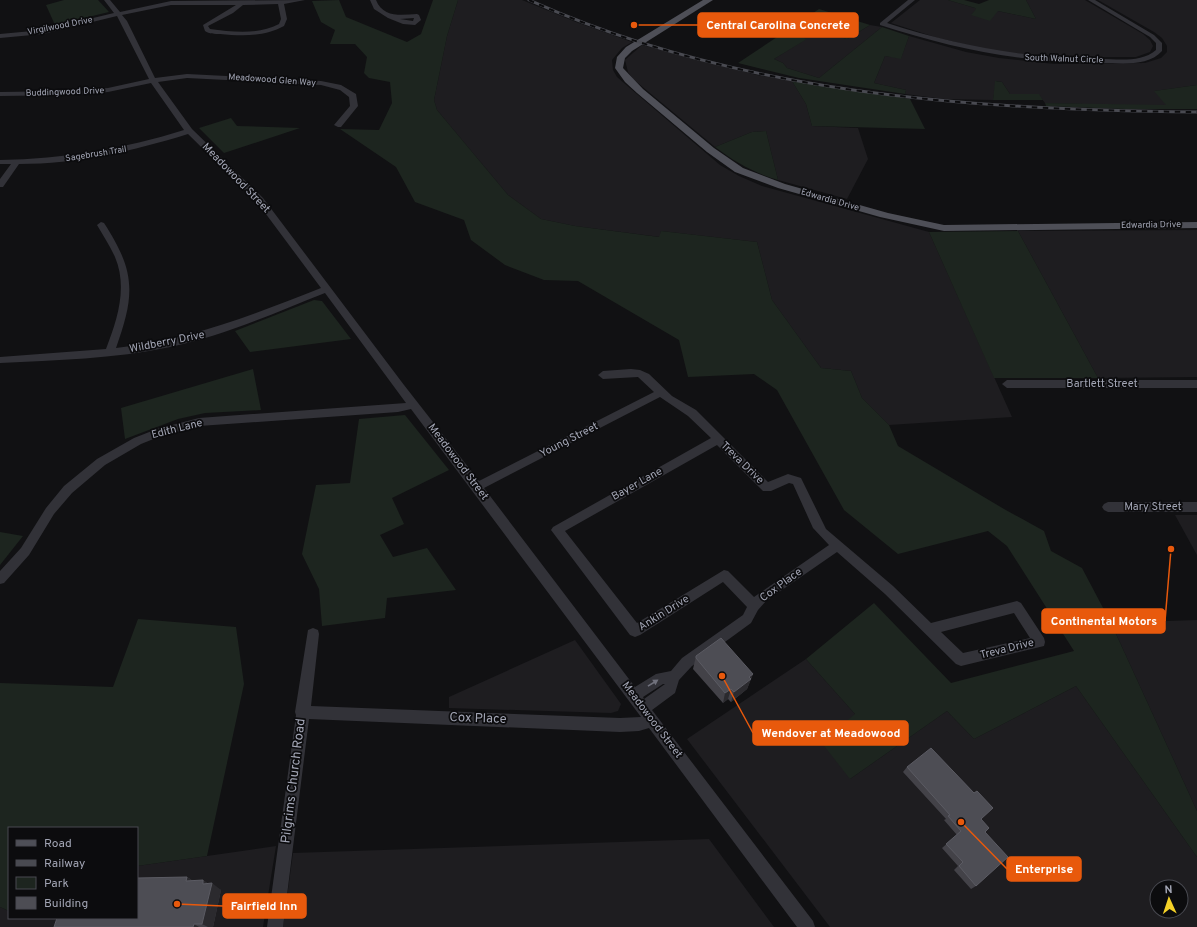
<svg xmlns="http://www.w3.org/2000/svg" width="1197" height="927" viewBox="0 0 1197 927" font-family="Overpass,sans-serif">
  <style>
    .built { fill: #1e1d20; fill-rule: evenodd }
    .green { fill: #1d251f }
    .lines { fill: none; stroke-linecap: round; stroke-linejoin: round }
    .minor { fill: #323238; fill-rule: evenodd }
    .major { fill: #4e4f57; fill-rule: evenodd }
    .rail-casing { stroke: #494a51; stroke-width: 3 }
    .rail { stroke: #0c0c0e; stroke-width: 2; stroke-dasharray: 5.5; stroke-linecap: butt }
    .wall { fill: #434248 }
    .shaded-wall { fill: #2b2a2e }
    .building { fill: #4d4d54; stroke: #5b5b63 }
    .oneway { fill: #70717c }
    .labels { text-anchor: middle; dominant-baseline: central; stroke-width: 3.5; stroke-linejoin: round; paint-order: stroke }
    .far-street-label { font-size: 9px; fill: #a2a5b4; stroke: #0c0c0e }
    .street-label { font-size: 11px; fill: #a2a5b4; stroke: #0c0c0e }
    .near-street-label { font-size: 13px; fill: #a2a5b4; stroke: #0c0c0e }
    .leader { fill: none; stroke: #e8590c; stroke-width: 1.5 }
    .callout-dot { fill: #e8590c; stroke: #0c0c0e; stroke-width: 1.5 }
    .callout { fill: #e8590c; stroke: #e8590c; stroke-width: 1.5 }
    .callout-label { font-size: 12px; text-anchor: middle; font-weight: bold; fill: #fff }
  </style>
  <rect width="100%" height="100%" fill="#111113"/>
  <g class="built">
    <polygon points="458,0 522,0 576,22 632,42 622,48 612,60 613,70 617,77 720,165 739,176 762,186 929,232 1012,417 889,425 862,398 851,371 821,368 772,300 757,242 661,231 660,237 575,226 541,219 508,195 437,110 434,100 447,36"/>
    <polygon points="920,0 948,0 975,8 977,9 972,14 998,11 1036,19 1026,0 1085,0 1143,34 1150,40 1153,46 1150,52 1136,57 1048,57 993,51 938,38 891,23"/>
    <polygon points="1098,0 1197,0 1197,85 1155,91 1167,105 1121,105 1045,103 1038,94 1010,94 1002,82 996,81 993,100 945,99 905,94 906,90 874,83 885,56 901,58 909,36 966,52 999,58 1054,64 1145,63 1161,58 1167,52 1167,46 1162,38 1154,32"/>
    <polygon points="870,25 882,27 819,78 787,68 783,63 774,59 806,39 795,35 807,27 847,39"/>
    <polygon points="642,45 757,75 792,81 806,104 812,126 858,128 868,159 847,199 778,180 766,131 752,132 715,147 633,79 628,72 625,60"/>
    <polygon points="1197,230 1197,377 1098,378 1018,231"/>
    <polygon points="1175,515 1197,515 1197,555"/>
    <polygon points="1197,620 1197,811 1111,623"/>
    <polygon points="575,640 621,704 618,711 611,713 449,708 449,697"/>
    <path d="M806,659L855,714L850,779L947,711L974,739L1076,686L1197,857V927H830L687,739ZM1157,887H1181V911H1157Z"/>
    <polygon points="709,839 774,927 283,927 293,853"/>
    <polygon points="276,846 263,927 0,927 0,907 9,911 9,918 137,918 137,866"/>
  </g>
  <g class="green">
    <polygon points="64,0 98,0 109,12 55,25 46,5"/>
    <polygon points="339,0 346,17 407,42 421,34 433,0 458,0 447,36 434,100 437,110 508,195 541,219 575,226 659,237 661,231 757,242 772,300 821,368 851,371 862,398 889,425 898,446 1004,509 1044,531 1051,551 1082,568 1111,623 1197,811 1197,857 1076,686 974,739 947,711 850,779 821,742 855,714 806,659 874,603 951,683 1074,651 1007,546 988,531 898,554 844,510 777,390 754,374 688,377 679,340 578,281 544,280 505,265 471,240 464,220 415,202 396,167 340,129 379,130 392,103 390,82 369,78 364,73 367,57 355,44 330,44 335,30 321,22 312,1"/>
    <polygon points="948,0 964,0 979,4 989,0 1026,0 1036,19 998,11 990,21 971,15 976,9 975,8"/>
    <polygon points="819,9 870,25 847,39 807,27 795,34 807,39 774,59 783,63 787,68 819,78 882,27 909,36 901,59 885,56 874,83 906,90 905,94 799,78 738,63"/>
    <polygon points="792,81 910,99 925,129 812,126 806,104"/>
    <polygon points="995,81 1002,82 1010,94 1039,94 1043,100 993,100"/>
    <polygon points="1197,85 1197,109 1124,109 1046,106 1045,103 1166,105 1154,91"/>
    <polygon points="231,118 237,126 300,128 224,153 199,128"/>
    <path d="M766,131L778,180C754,173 735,162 715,147L752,132Z"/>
    <polygon points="1018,231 1098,378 994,378 929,232"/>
    <polygon points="314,300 322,301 351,339 250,352 235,331"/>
    <polygon points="253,369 261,410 205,413 178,419 125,439 121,408"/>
    <polygon points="405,415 449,470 392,498 404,524 380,535 393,557 427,548 456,590 387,598 385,618 322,626 319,589 302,554 316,485 350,483 359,419"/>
    <polygon points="0,532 23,536 0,565"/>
    <polygon points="138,619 236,627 244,684 207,856 137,866 137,828 9,828 9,911 0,907 0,683 113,687"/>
  </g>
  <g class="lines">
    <g class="minor">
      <path d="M104,0H110L120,12L171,1L305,0L284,4L287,19L284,26C264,37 242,36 220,34C215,34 209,34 205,31L203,25L236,5H171L122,15L127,21L155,78L187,74L321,81L341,85L356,94L358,106L341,127H338L334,125L350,106L349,97L340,90L321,85L187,78L158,82L192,129L263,198L404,385L479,481L654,392L638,377L603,379L598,375L603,371L631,369L640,370L649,374L672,396L696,410L768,482L788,474L801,478L826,529L893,586L931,623L1017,601L1021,603L1044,638L1045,642L1044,646L961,666L956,664L885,594L837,552L766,601L758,610L751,623L692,666L679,680L675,693L652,710L813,921L815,927H797L649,728L639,731L620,732L309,719L283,927H267L296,715L295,712L308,630L313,628L318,630L319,634L311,706L620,718L641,717L411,409L398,412L199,426L161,436L141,444L105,465L72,493L54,514L29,555L4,583L0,584V571L21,548L46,508L64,486L97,459L134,438L157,429L199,418L406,403L325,293C274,313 224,336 170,347C114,359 56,360 0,363V357L106,349C117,320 128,288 115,257C110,246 103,235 97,225L101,222L104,223C136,272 135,295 116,348C191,340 252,315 321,288L257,202L188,134C133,151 77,164 19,164L3,187H0V179L11,164H0V160C64,159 124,149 184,130L151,83L108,92L74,95L0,96V92L74,91L108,88L149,79L117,16L43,34L0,38V34L43,30L114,13ZM278,4L281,19L279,24C258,35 233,32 210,29L208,26L233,13L243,5ZM660,397L688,416L711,438L553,527L551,530L630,635L635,637L640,635L723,582L747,607L743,615L682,658L671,671L656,674L635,687L484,488ZM717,445L763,491H771L789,483L793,484L813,528L829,545L754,597L728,571L724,570L637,623L565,531ZM1014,613L1030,638L963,653L941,632ZM663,684H665L644,699L643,697Z"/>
      <path d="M370,0H376C383,18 401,15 417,14L419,15L421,20L415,25L403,24L388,18L374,9ZM414,18L413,21L400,19Z"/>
      <path d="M908,0H915L887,23C958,46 1025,58 1100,59C1118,59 1141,63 1156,50V43L1150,37L1088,0H1095L1154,35L1162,43V51C1148,67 1121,63 1101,63C1023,63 954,49 880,25V23Z"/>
      <polygon points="1007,380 1197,380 1197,388 1007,388 1002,384"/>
      <polygon points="1108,502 1197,502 1197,512 1108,512 1104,510 1102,507 1104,504"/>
    </g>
    <polygon class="major" points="703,0 713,0 632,51 625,58 623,68 643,89 714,148 743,168 785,184 888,213 944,225 1197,222 1197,228 944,231 880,217 778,188 735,172 707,152 637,93 625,82 615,68 617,57 626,47"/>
    <g class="rail-casing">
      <path id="rail" d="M529,0C737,94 972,110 1197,112"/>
    </g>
    <use href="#rail" class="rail"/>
  </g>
  <g class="wall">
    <polygon points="696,656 753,674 747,689 731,702 728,699 723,703 693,669"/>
    <polygon points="907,767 981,819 985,832 976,886 971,889 954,870 958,866 942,848 957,835 944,820 946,819 903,772"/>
    <polygon points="187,877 193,881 203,880 207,883 221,890 213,927 54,927"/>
  </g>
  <g class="shaded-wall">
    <polygon points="753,674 747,689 731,702 734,692 749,677"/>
    <polygon points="731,689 728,699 723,703 725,693"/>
    <polygon points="187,877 197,884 186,881"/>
    <polygon points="203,880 211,886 212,883 221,890 213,927 208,927 202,924 203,884"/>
    <polygon points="194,924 199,927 193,927"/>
  </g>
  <g class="building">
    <polygon points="721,638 753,674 749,677 751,679 734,692 731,689 725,693 696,658 696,656"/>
    <polygon points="931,748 974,793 977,791 993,808 981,819 989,828 985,832 1008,857 976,886 959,866 963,862 946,844 961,831 948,816 950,815 907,767"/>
    <polygon points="187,877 186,881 203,880 203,884 212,883 202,924 194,924 193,927 54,927 57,918 137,918 137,878"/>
  </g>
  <defs><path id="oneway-solid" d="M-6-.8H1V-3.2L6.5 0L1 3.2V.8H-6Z"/></defs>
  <use class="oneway" href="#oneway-solid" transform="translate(653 683) rotate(-32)"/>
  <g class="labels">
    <g class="far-street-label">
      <text transform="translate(60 26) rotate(-11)">Virgilwood Drive</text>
      <text transform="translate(1064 59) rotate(2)">South Walnut Circle</text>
      <text transform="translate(272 80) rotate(4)">Meadowood Glen Way</text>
      <text transform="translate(65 92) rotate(-2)">Buddingwood Drive</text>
      <text transform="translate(96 154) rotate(-9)">Sagebrush Trail</text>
      <text transform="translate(830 200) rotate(16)">Edwardia Drive</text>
      <text transform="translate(1151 225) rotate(-1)">Edwardia Drive</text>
    </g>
    <g class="street-label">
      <text transform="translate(236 178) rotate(46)">Meadowood Street</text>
      <text transform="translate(167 342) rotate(-11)">Wildberry Drive</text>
      <text x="1102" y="384">Bartlett Street</text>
      <text transform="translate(177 429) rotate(-14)">Edith Lane</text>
      <text transform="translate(569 440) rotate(-27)">Young Street</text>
      <text transform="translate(458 462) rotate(53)">Meadowood Street</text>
      <text transform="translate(742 463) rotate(44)">Treva Drive</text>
      <text transform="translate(637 484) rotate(-29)">Bayer Lane</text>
      <text x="1153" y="507">Mary Street</text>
      <text transform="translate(781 585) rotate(-36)">Cox Place</text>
      <text transform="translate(664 613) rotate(-32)">Ankin Drive</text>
      <text transform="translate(1007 649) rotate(-14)">Treva Drive</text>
      <text transform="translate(652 720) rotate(53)">Meadowood Street</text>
    </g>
    <g class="near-street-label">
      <text transform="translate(478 719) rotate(2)">Cox Place</text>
      <text transform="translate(294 781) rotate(-83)">Pilgrims Church Road</text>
    </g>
  </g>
  <path class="leader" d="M634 25L698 25M1171 549L1165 621M722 676L753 733M961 822L1007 869M177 904L223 906"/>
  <g class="callout-dot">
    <circle cx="634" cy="25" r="4"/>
    <circle cx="1171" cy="549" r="4"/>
    <circle cx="722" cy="676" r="4"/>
    <circle cx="961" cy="822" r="4"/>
    <circle cx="177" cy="904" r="4"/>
  </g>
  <g class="callout">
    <rect x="698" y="13" width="160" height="24" rx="4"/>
    <rect x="1042" y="609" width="123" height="24" rx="4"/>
    <rect x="753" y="721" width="155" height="24" rx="4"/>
    <rect x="1007" y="857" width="74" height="24" rx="4"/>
    <rect x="223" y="894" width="83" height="24" rx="4"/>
  </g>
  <g class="callout-label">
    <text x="778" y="29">Central Carolina Concrete</text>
    <text x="1104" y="625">Continental Motors</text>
    <text x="831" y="737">Wendover at Meadowood</text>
    <text x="1044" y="873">Enterprise</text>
    <text x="264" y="910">Fairfield Inn</text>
  </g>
  <rect x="8" y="827" width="130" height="92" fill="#0c0c0e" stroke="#484950"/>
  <rect x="16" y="840" width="20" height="6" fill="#4e4f57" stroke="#484950"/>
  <text x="44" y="847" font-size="12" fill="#a2a5b4">Road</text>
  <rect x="16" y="860" width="20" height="6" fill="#494a51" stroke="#484950"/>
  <text x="44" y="867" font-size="12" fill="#a2a5b4">Railway</text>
  <rect x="16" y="877" width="20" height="12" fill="#1d251f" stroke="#484950"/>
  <text x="44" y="887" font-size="12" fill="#a2a5b4">Park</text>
  <rect x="16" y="897" width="20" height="12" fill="#4d4d54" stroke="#484950"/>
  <text x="44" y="907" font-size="12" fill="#a2a5b4">Building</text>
  <g transform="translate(1169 899) rotate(357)"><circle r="19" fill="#0c0c0e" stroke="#484950"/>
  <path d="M0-3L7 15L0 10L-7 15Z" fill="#f4d128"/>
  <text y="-6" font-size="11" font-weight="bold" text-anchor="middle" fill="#a2a5b4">N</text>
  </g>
</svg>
